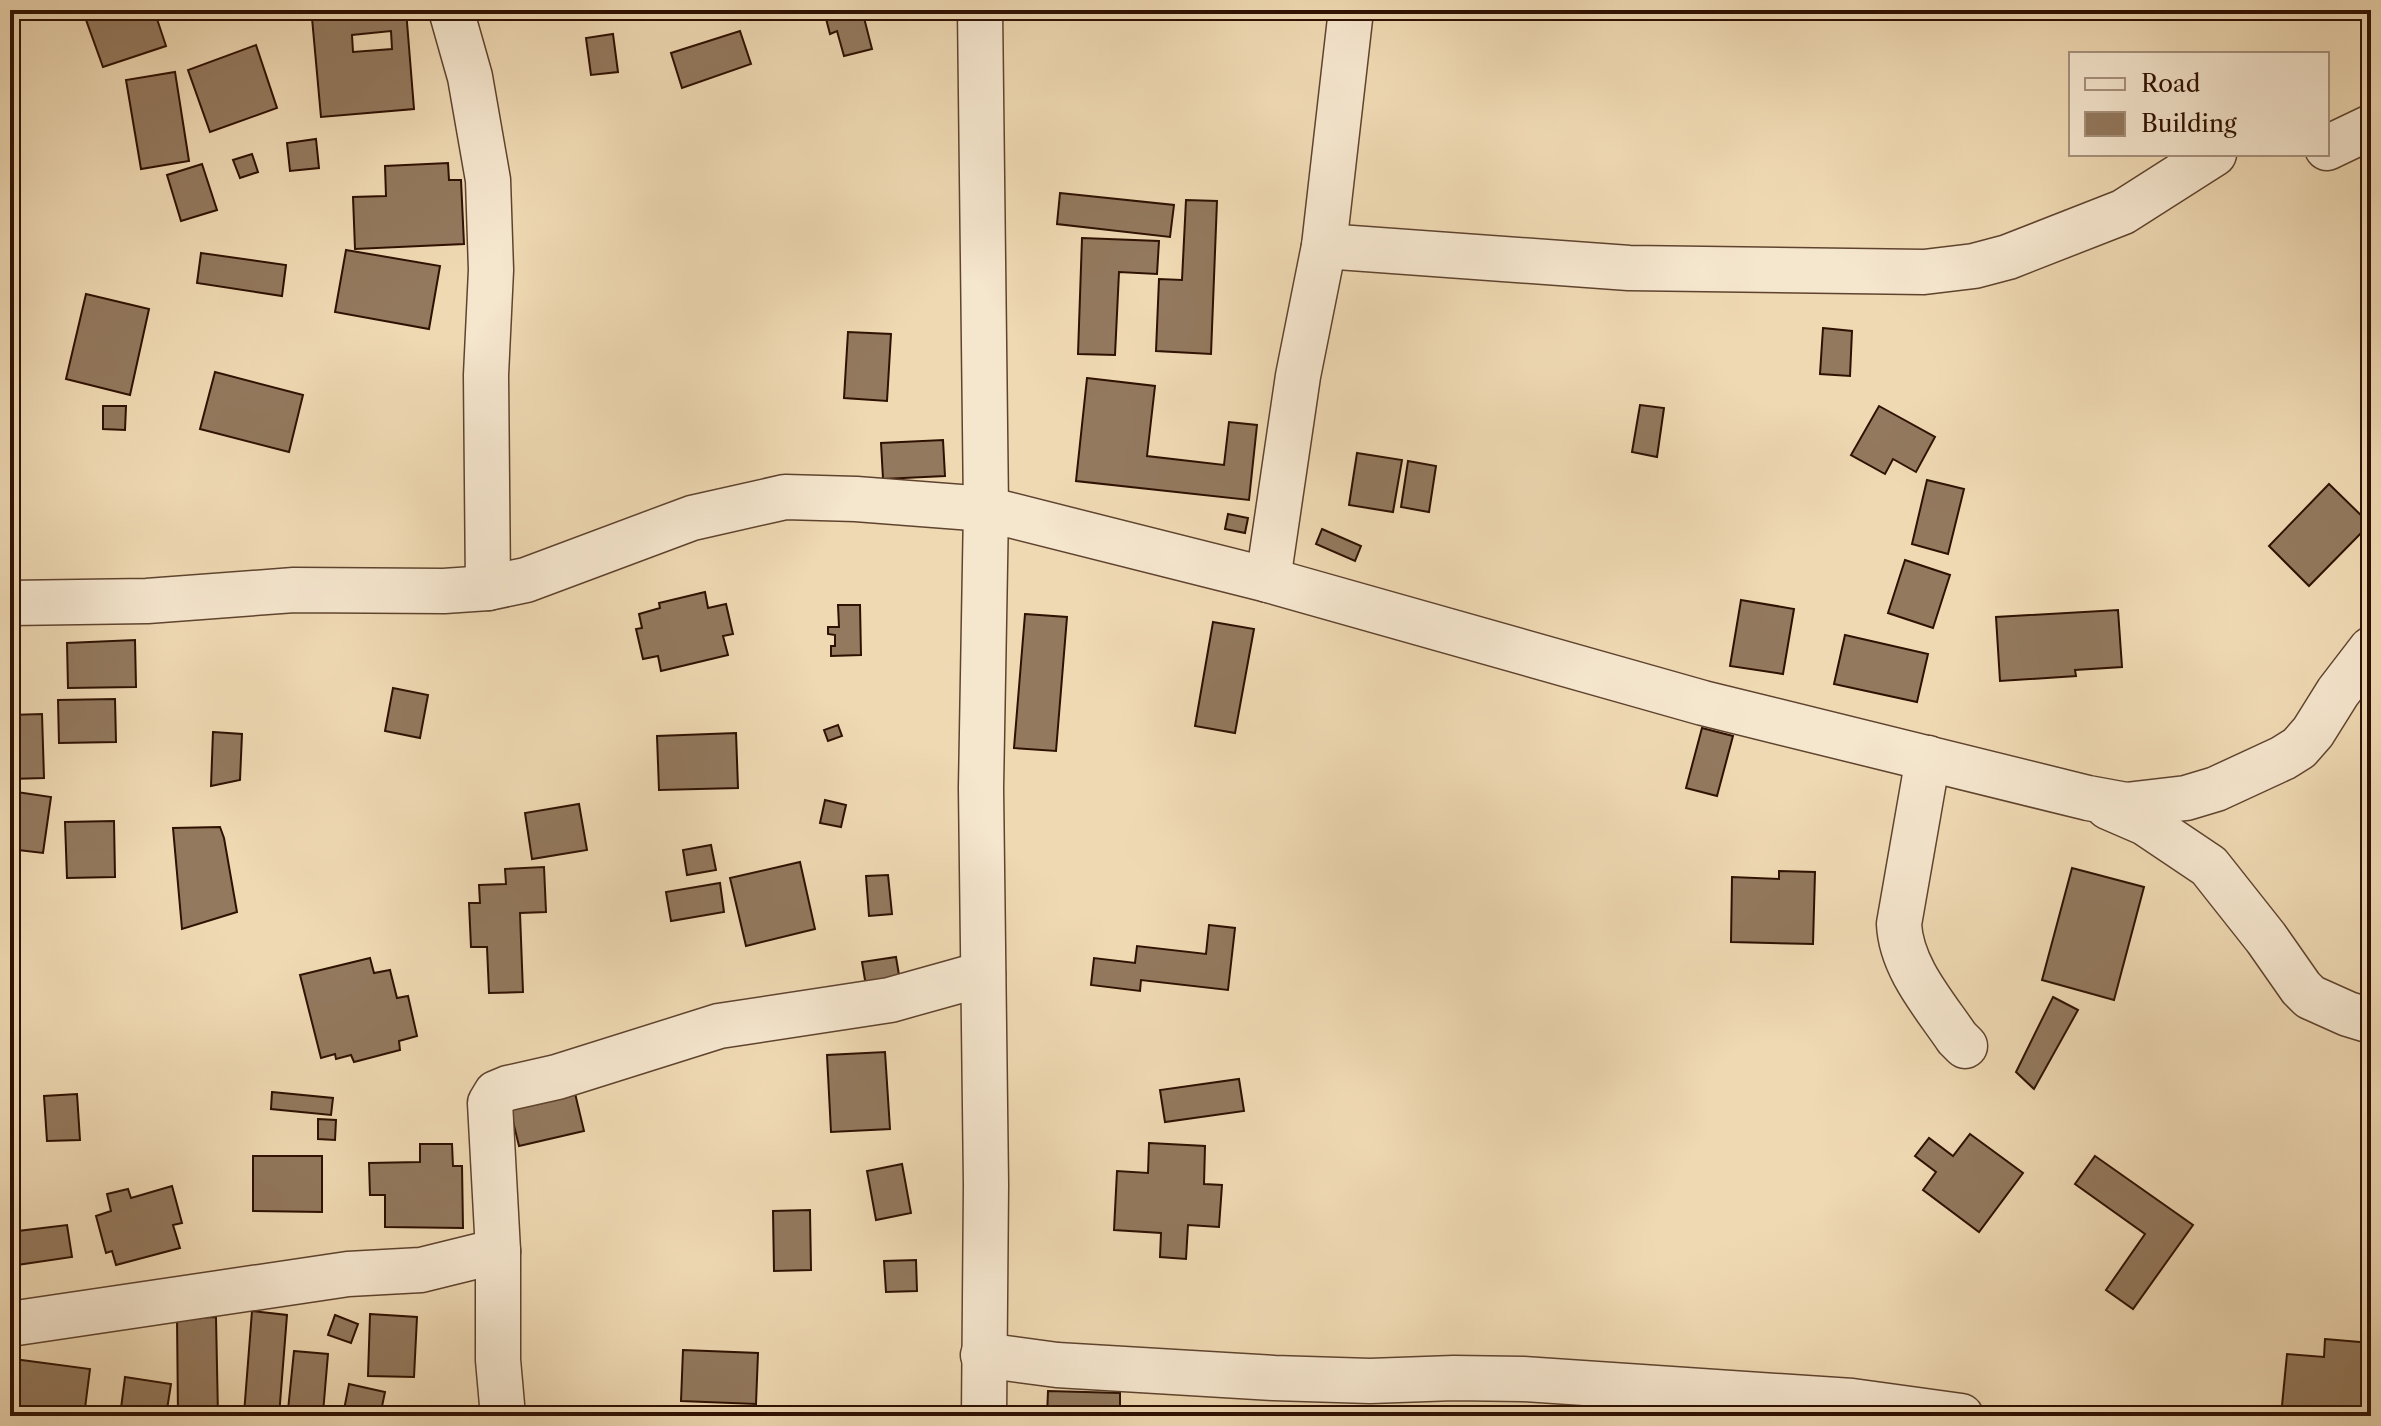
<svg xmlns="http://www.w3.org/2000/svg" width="2381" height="1426" viewBox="0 0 2381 1426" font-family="'Libre Caslon Text',serif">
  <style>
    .building { fill: #93795e; stroke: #2f1102; stroke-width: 2; fill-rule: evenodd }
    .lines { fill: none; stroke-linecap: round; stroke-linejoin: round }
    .minor-casing { stroke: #5f432e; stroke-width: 47 }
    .path { stroke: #2f1102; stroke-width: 5; stroke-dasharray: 2 4; stroke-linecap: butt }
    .minor { stroke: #f5e6ce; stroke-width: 44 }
  </style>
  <rect width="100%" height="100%" fill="#efd9b3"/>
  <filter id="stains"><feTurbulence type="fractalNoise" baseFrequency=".0025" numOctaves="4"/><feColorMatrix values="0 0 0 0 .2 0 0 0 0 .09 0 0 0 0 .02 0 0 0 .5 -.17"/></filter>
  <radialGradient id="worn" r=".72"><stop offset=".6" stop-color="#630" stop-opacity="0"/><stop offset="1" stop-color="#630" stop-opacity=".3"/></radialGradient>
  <g class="building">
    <polygon points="105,10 154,10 166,46 103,67 85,17"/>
    <path d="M406,10L414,109L321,117L312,18ZM391,31L392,49L353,52L352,35Z"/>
    <polygon points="862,10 872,49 844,56 837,31 830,34 824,11"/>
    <polygon points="740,31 751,64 682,88 671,53"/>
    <polygon points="613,34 618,72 591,75 586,38"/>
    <polygon points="256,45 277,108 210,132 188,70"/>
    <polygon points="175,72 189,161 141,169 126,80"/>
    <polygon points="316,139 319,168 290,171 287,143"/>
    <polygon points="252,154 258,172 240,178 233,160"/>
    <polygon points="448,163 449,180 461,180 464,244 355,249 353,197 386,196 385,166"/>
    <polygon points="202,164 217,210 181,221 167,175"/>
    <polygon points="1060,193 1174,205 1170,237 1057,224"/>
    <polygon points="1186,200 1217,201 1211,354 1156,351 1159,279 1182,280"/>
    <polygon points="1082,238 1159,241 1157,274 1119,272 1115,355 1078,354"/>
    <polygon points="346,250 440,266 429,329 335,312"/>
    <polygon points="201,253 286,265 282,296 197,283"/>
    <polygon points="86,294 149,309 130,395 66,379"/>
    <polygon points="1823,328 1852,331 1850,376 1820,374"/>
    <polygon points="848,332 891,334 887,401 844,398"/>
    <polygon points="215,372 303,395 289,452 200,429"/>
    <polygon points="1087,378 1155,386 1147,456 1224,465 1229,422 1257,425 1249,500 1076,481"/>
    <polygon points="1640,405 1664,408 1657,457 1632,452"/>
    <polygon points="103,406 126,406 125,430 103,429"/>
    <polygon points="1879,406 1935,437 1916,472 1893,459 1885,474 1851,455"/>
    <polygon points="943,440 945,476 883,479 881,443"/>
    <polygon points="1357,453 1402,460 1393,512 1349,505"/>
    <polygon points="1408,461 1436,466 1429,512 1401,507"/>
    <polygon points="1927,480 1964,489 1948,554 1912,544"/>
    <polygon points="2329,484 2370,524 2309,586 2269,546"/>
    <polygon points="1228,514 1248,518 1245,533 1225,529"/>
    <polygon points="1322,529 1361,546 1355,561 1316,544"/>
    <polygon points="1905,560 1950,575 1933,628 1888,613"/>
    <polygon points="705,592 708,608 726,604 733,634 723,636 728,655 661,671 658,656 643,659 636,629 642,628 639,614 660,608 659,603"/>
    <polygon points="1741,600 1794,609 1783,674 1730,666"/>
    <polygon points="838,605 860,605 861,655 831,656 831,646 835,646 835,635 828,634 828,627 839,627"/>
    <polygon points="2118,610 2122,667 2075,670 2076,676 2000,681 1996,617"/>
    <polygon points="1025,614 1067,617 1056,751 1014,748"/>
    <polygon points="1213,622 1254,629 1235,733 1195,726"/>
    <polygon points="1845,635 1928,654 1917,702 1834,684"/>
    <polygon points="135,640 136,687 68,688 67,643"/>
    <polygon points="393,688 428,695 420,738 385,731"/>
    <polygon points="115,699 116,742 59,743 58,700"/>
    <polygon points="42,714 44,778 10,779 10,715"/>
    <polygon points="838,725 842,736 828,741 824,730"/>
    <polygon points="1702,728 1733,736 1717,796 1686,788"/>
    <polygon points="213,732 242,734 240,780 211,786"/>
    <polygon points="736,733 738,788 659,790 657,736"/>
    <polygon points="10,791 51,797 43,853 10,849"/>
    <polygon points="825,800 846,805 841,827 820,823"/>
    <polygon points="579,804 587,850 532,859 525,813"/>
    <polygon points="114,821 115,877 67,878 65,822"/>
    <polygon points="220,827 224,838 237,912 182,929 173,828"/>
    <polygon points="2371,828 2371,865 2366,865"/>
    <polygon points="711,845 716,870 687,875 683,850"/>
    <polygon points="800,862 815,929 746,946 730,878"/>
    <polygon points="544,867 546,912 520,913 523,992 489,993 487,947 471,947 469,903 480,903 479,885 506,884 505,869"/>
    <polygon points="2072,868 2144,887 2114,1000 2042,980"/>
    <polygon points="1779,871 1815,872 1813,944 1731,942 1732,877 1779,879"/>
    <polygon points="888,875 892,914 869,916 866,876"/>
    <polygon points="720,883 724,912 671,921 666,892"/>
    <polygon points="1209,925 1235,928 1228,990 1141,980 1140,991 1091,985 1094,958 1135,963 1137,946 1206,954"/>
    <polygon points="896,957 900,981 866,986 862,962"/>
    <polygon points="370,958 374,973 390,970 397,998 408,996 417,1036 399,1041 400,1050 354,1062 351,1055 336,1059 335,1054 321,1058 300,975"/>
    <polygon points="2053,997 2078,1010 2034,1089 2016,1072"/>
    <polygon points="885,1052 890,1129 831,1132 827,1055"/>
    <polygon points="1239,1079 1244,1111 1165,1122 1160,1090"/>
    <polygon points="574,1089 584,1131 519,1146 509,1105"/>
    <polygon points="272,1092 333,1098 331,1115 271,1109"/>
    <polygon points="77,1094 80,1140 47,1141 44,1096"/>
    <polygon points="318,1119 336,1120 335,1140 318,1139"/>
    <polygon points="1970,1134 2023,1173 1979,1232 1923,1190 1936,1172 1915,1156 1929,1138 1953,1156"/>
    <polygon points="1149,1143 1205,1146 1204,1184 1222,1185 1219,1227 1188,1225 1186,1259 1160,1257 1161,1233 1114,1230 1117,1171 1148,1173"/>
    <polygon points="420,1144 452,1144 453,1166 462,1166 463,1228 385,1227 385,1195 370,1195 369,1163 420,1162"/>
    <polygon points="253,1156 322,1156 322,1212 253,1211"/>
    <polygon points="2095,1156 2193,1225 2133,1309 2106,1290 2145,1234 2075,1184"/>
    <polygon points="902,1164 911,1213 876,1220 867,1171"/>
    <polygon points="172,1186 182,1223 173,1225 180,1248 116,1265 112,1251 106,1253 96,1216 111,1211 107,1194 128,1189 131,1198"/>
    <polygon points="810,1210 811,1270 774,1271 773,1211"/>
    <polygon points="67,1225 72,1257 10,1266 10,1232"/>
    <polygon points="916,1260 917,1291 886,1292 884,1261"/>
    <polygon points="252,1311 287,1315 279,1416 244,1414"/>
    <polygon points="370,1314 417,1317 414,1377 368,1376"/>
    <polygon points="335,1315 358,1324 351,1343 328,1335"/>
    <polygon points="216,1317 218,1416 178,1416 177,1318"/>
    <polygon points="2325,1339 2371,1343 2371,1401 2365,1400 2364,1416 2281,1416 2287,1354 2324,1357"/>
    <polygon points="683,1350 758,1353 756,1404 681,1401"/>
    <polygon points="294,1351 328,1354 323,1413 288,1410"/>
    <polygon points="14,1359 90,1369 84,1416 10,1416"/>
    <polygon points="125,1377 171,1384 166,1416 120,1416"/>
    <polygon points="349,1384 385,1392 380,1416 343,1415"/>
    <polygon points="1048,1391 1120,1393 1120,1416 1047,1416"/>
  </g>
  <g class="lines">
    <g class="minor-casing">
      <g id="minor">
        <polyline points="451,10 470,77 488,180 491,270 486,375 488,588"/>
        <polyline points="980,10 986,509 981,788 986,1185 984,1416"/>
        <polyline points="2327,148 2371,127"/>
        <polyline points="1324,246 1629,268 1924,272 1974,266 2008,257 2123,212 2214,154"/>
        <polyline points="1268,580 1298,376 1324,246 1351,10"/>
        <polyline points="10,603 147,601 294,590 444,591 488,588 526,580 692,518 785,497 856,499 986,509 1268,580 1703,703 2088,798 2126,805 2186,798 2216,789 2283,758 2299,748 2313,732 2338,692 2371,649"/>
        <path d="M1928,758L1899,924C1901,967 1934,1004 1957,1038L1965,1046"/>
        <polyline points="2108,807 2145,823 2209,866 2266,938 2301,988 2310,997 2348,1014 2371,1021"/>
        <polyline points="10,1324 348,1274 421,1270 498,1251"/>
        <polyline points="983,1355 1057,1365 1274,1378 1370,1381 1454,1378 1523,1379 1852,1401 1961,1416"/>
        <polyline points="503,1416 498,1360 498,1251 490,1103 496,1093 508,1088 557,1077 719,1026 890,1000 983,974"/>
      </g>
    </g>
    <polyline class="path" points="10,32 25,10"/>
    <use href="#minor" class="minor"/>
  </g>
  <rect width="2381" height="1426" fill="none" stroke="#efd9b3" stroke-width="40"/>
  <rect x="12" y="12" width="2357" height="1402" fill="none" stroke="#2f1102" stroke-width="4"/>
  <rect x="20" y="20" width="2341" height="1386" fill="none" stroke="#2f1102" stroke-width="2"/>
  <rect x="2069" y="52" width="260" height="104" fill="#f5e6ce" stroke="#a6917c" stroke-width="2"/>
  <rect x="2085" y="78" width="40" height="12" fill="#f5e6ce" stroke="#a6917c" stroke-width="2"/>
  <text x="2141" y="92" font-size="24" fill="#2f1102">Road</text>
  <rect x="2085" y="112" width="40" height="24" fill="#93795e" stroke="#a6917c" stroke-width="2"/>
  <text x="2141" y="132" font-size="24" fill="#2f1102">Building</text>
  <rect width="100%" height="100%" filter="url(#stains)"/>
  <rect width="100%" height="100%" fill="url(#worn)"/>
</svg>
